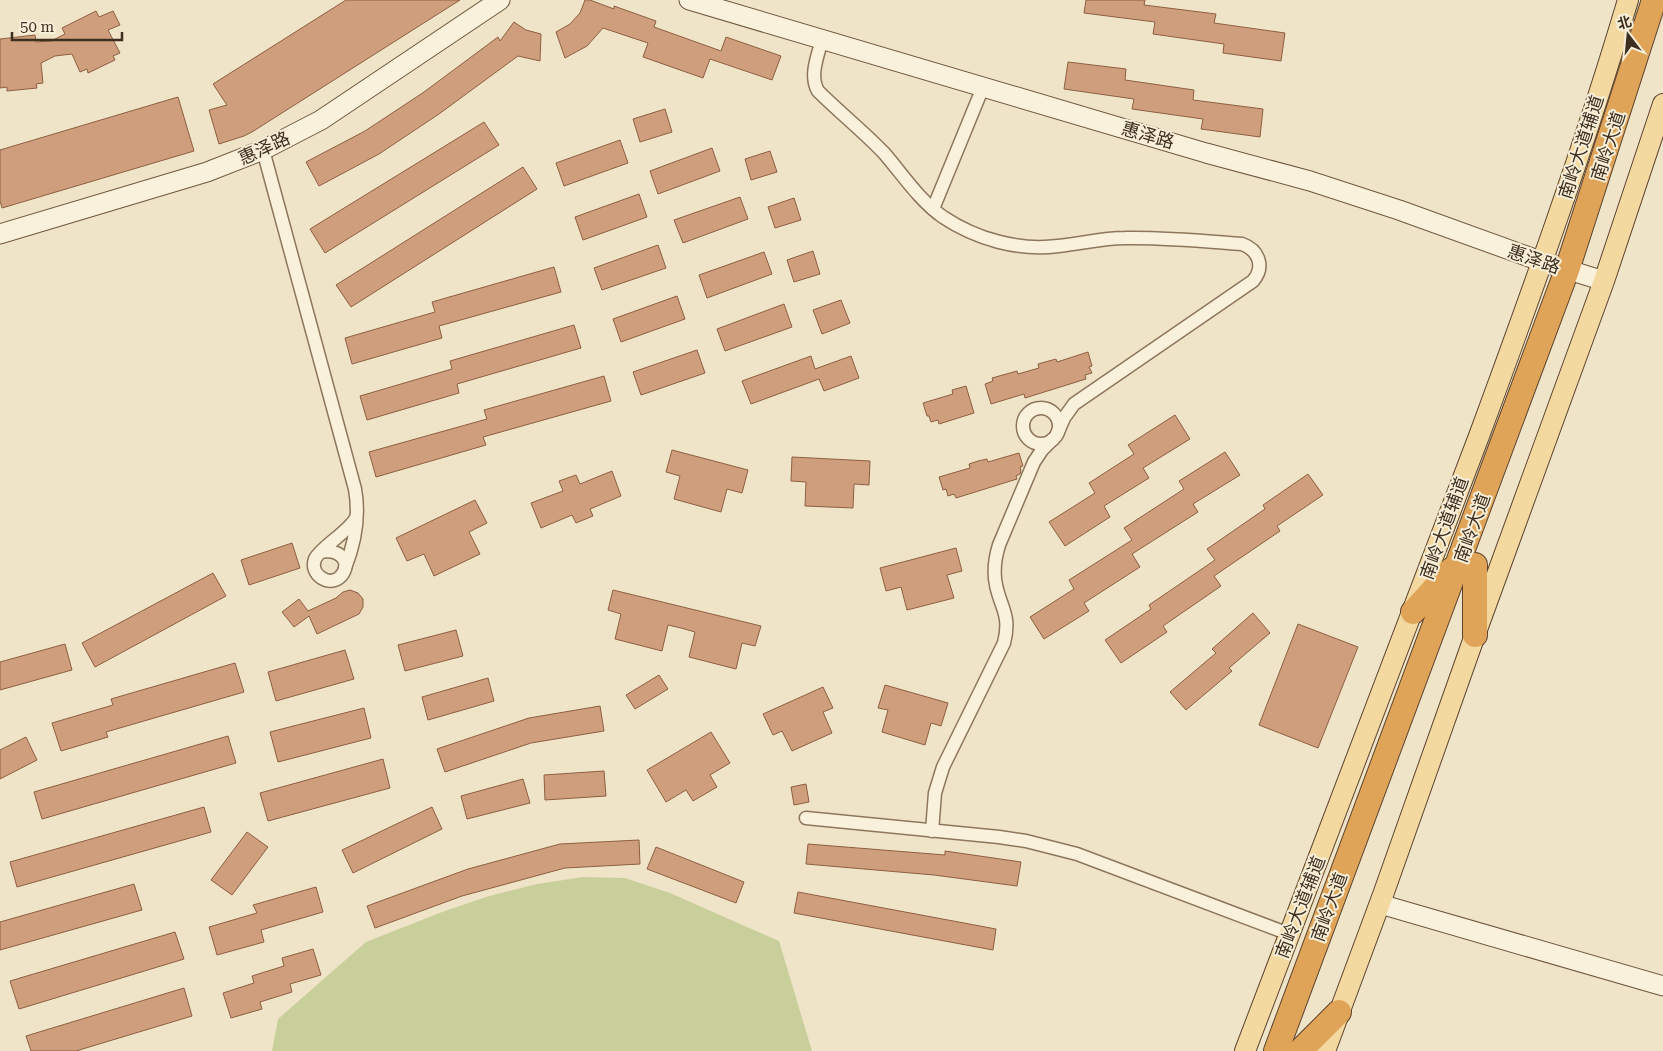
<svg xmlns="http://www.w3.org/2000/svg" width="1663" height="1051" viewBox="0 0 1663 1051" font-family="'Roboto Serif','Noto Sans SC',serif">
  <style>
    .green { fill: #c9cf9b }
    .building { fill: #cf9f7d; stroke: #8d5f41 }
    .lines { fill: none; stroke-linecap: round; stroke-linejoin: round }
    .street-casing { stroke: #8d765c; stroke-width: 15 }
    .secondary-casing { stroke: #6f573f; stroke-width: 21 }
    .primary-casing { stroke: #5b4430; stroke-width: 22 }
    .highway-casing { stroke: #5b4430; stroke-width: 26 }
    .street { stroke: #faf1dc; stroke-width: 12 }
    .secondary { stroke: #faf1dc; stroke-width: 19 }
    .primary { stroke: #f3d9a0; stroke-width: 20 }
    .highway { stroke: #e0a458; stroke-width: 24 }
    .labels { text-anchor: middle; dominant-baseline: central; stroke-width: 4; stroke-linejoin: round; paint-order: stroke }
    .street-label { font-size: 18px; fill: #3d2e20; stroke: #f7eed8 }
  </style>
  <rect width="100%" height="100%" fill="#f0e4c8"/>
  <polygon class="green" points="583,877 625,878 670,893 779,941 812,1051 272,1051 278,1019 366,942 442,912 489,896 537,884"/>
  <g class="building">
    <polygon points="346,0 460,0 252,132 244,136 219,144 209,110 227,105 213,84"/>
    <polygon points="585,0 590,0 614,9 614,6 656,21 654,27 721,51 726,37 781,56 772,80 710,59 703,78 643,57 648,43 603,28 587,46 565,58 556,32 570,24 580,13"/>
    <polygon points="1086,0 1145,0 1144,5 1216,14 1214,23 1285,33 1281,61 1223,53 1224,44 1153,34 1155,22 1084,13"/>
    <polygon points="96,11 99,17 113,11 120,25 108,30 120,53 113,56 115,60 88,73 87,69 80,72 72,54 55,56 41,63 43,83 36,84 37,88 7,91 7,87 0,88 0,39 35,35 36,42 51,41 65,34 62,28"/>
    <polygon points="514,22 526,30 541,34 540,61 518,56 439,114 379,154 319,186 306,162 365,131 424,92 498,37 500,41"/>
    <polygon points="1068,62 1126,69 1125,80 1194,90 1193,100 1263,109 1260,137 1201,129 1203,119 1132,109 1134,99 1064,89"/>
    <polygon points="178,97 194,151 2,208 0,201 0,150"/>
    <polygon points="665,109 672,132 640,142 633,119"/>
    <polygon points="484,122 499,145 325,253 310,229"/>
    <polygon points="620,140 628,163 564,186 556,163"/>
    <polygon points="712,148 720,171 658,194 650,171"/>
    <polygon points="770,151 777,172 751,180 745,159"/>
    <polygon points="523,167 537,189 351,307 336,285"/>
    <polygon points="639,194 647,217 583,240 575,217"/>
    <polygon points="740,197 748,219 683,243 674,220"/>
    <polygon points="794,198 801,220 775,228 768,207"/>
    <polygon points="658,245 666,268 602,290 594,268"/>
    <polygon points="813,251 820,274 794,282 787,260"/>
    <polygon points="764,252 772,274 707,298 699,275"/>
    <polygon points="554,267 561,292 439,326 442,338 352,364 345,338 435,312 432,302"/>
    <polygon points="677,296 685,319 621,342 613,319"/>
    <polygon points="841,300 850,323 822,334 813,310"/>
    <polygon points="784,304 792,327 725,351 717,329"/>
    <polygon points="574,325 581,348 457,384 459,393 367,420 360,396 452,369 450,361"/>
    <polygon points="697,350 705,373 641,395 633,372"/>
    <polygon points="1088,352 1092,366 1089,367 1092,373 1085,375 1086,379 1025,398 1024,394 991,404 985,384 993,381 992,378 1017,371 1018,374 1039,368 1038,364 1056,359 1057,362"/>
    <polygon points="811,356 815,369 851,356 859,378 824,391 819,379 751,404 742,381"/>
    <polygon points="604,376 611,401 483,437 486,445 376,477 369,452 487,419 484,410"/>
    <polygon points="966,386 974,413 939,424 938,420 931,422 929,416 927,416 923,403 953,394 952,390"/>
    <polygon points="1175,415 1190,439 1143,468 1149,478 1104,506 1110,517 1065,546 1049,522 1095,493 1089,483 1134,454 1128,445"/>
    <polygon points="672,450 748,470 742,493 727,489 721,512 674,499 680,476 666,472"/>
    <polygon points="1225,452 1240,475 1193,504 1198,512 1132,554 1140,567 1084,603 1089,611 1044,639 1030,617 1074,589 1069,580 1132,540 1124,528 1184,489 1179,481"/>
    <polygon points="1019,453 1023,466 1020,467 1021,471 1020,474 1016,476 1017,479 956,498 954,494 948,496 946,489 943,490 939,477 970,468 969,464 978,461 987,459 988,462"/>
    <polygon points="792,457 870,461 869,485 854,484 853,508 805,506 806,482 791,481"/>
    <polygon points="612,471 621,496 590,509 593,516 576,523 572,515 541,528 531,503 563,491 559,481 576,475 580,484"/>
    <polygon points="1308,474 1323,495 1277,526 1280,531 1214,576 1221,586 1163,626 1167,632 1121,663 1105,640 1151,609 1149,605 1215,560 1207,549 1265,509 1263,505"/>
    <polygon points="475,500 487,523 469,532 480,554 434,576 424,554 407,561 396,538"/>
    <polygon points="292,543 300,568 249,585 241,560"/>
    <polygon points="956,548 962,571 947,575 954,598 907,610 901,587 886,591 880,568"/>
    <polygon points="213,573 226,596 95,667 82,643"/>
    <polygon points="350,590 358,593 363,599 363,607 359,614 317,634 309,616 294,627 282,612 299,599 308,611 336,598 343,592"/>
    <polygon points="613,590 761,626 755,646 742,643 736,669 689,657 695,632 681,628 668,625 662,651 615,639 621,614 608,610"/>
    <polygon points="1253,613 1270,633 1229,668 1232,671 1186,710 1170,692 1216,653 1212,649"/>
    <polygon points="1298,624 1358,647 1318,748 1259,725"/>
    <polygon points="456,630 463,656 405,671 398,645"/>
    <polygon points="65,644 72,670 0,690 0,662"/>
    <polygon points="345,650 354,679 276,701 268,672"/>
    <polygon points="235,663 244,692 106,732 108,737 61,751 52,723 113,705 111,699"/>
    <polygon points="659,675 668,689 635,709 626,695"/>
    <polygon points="488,678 494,701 428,720 422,697"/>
    <polygon points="885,685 948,703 941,726 931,723 925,745 882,732 888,710 878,708"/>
    <polygon points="823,687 833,708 823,712 832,733 792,751 782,731 773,735 763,714"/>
    <polygon points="600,706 604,731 531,743 445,772 437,749 529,718"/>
    <polygon points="364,708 371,738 278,762 270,732"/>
    <polygon points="711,732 730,763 710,775 717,787 693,801 686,790 666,802 647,770"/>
    <polygon points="228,736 236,763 42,819 34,792"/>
    <polygon points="26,737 37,760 0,779 0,750"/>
    <polygon points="383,759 390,788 268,821 260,793"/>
    <polygon points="604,771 606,796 545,800 544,775"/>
    <polygon points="523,779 530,803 467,819 461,796"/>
    <polygon points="806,784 809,802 794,805 791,787"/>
    <polygon points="204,807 211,832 17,887 10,862"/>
    <polygon points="432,807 442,829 353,873 342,850"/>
    <polygon points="247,832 268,847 232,895 211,880"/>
    <polygon points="639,840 640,864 565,868 462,896 375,928 367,906 468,869 560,844"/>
    <polygon points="808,844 945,855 945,851 1021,862 1017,886 934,875 806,864"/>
    <polygon points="656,847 744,882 736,903 647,869"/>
    <polygon points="134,884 142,910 0,950 0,922"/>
    <polygon points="316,887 323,912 261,930 264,942 217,955 209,927 257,913 253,905"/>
    <polygon points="798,892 996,929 993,950 794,913"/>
    <polygon points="175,932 184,959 19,1009 10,981"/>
    <polygon points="313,949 321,975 290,984 292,992 260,1002 262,1009 231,1018 223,993 254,983 252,976 284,966 282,958"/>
    <polygon points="184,988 192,1016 76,1051 31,1051 26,1036"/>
  </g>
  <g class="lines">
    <g class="street-casing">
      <g id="street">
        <path d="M822,39C818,56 809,75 818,91C839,112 863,131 884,153C903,175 919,200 943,217C976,239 1018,251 1058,246C1080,244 1102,238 1125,238C1164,237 1203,241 1242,244C1259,250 1265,267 1253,281L1074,404L1064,418L1057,434"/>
        <path d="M263,150L355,489C360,517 355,543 345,568"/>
        <polyline points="933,209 983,87"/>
        <circle cx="1041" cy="426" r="18"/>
        <path d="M321,552C339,548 353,562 341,576C330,588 309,575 315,559C321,547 347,533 356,518"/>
        <polyline points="806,818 999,837 1026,841 1077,854 1289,934"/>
        <path d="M932,831L935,793L943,767L1004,643C1011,615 1001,609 996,585C993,571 995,558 999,545L1034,462L1042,450L1053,439"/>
      </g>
    </g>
    <g class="secondary-casing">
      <g id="secondary">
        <polyline points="689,0 1206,153 1310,181 1399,210 1543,262 1604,281"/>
        <polyline points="0,234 207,172 263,150 321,120 500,0"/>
        <polyline points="1380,904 1663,986"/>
      </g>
    </g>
    <g class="primary-casing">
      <g id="primary">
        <path d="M1245,1051C1322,846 1402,642 1479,436C1532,292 1584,148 1628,0"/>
        <polyline points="1325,1051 1384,892 1475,635 1604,281 1663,104"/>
      </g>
    </g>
    <g class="highway-casing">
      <g id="highway">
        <polyline points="1413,612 1451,570"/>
        <polyline points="1475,635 1475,565"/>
        <polyline points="1276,1051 1567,270 1654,0"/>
        <polyline points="1300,1051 1339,1012"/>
      </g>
    </g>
    <use href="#street" class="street"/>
    <use href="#secondary" class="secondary"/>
    <use href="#primary" class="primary"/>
    <use href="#highway" class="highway"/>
  </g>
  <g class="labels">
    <g class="street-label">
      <text transform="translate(1148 135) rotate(16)">惠泽路</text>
      <text transform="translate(1608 146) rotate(-72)">南岭大道</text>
      <text transform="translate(1581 147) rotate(-72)">南岭大道辅道</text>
      <text transform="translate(264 148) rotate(-25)">惠泽路</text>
      <text transform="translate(1534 259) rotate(19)">惠泽路</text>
      <text transform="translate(1444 528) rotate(-70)">南岭大道辅道</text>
      <text transform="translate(1472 528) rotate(-70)">南岭大道</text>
      <text transform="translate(1300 907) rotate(-69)">南岭大道辅道</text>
      <text transform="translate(1329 907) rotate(-70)">南岭大道</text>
    </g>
  </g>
  <g transform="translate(1628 35) rotate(344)" stroke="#f7eed8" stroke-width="4" paint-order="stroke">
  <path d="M0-4L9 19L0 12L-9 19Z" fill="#3d2e20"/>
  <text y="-8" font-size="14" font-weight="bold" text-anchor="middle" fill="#3d2e20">北</text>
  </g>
  <path d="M12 32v8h110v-8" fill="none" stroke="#3d2e20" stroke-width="2.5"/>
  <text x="20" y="32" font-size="15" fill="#3d2e20" stroke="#f7eed8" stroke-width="4" paint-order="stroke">50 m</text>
</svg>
